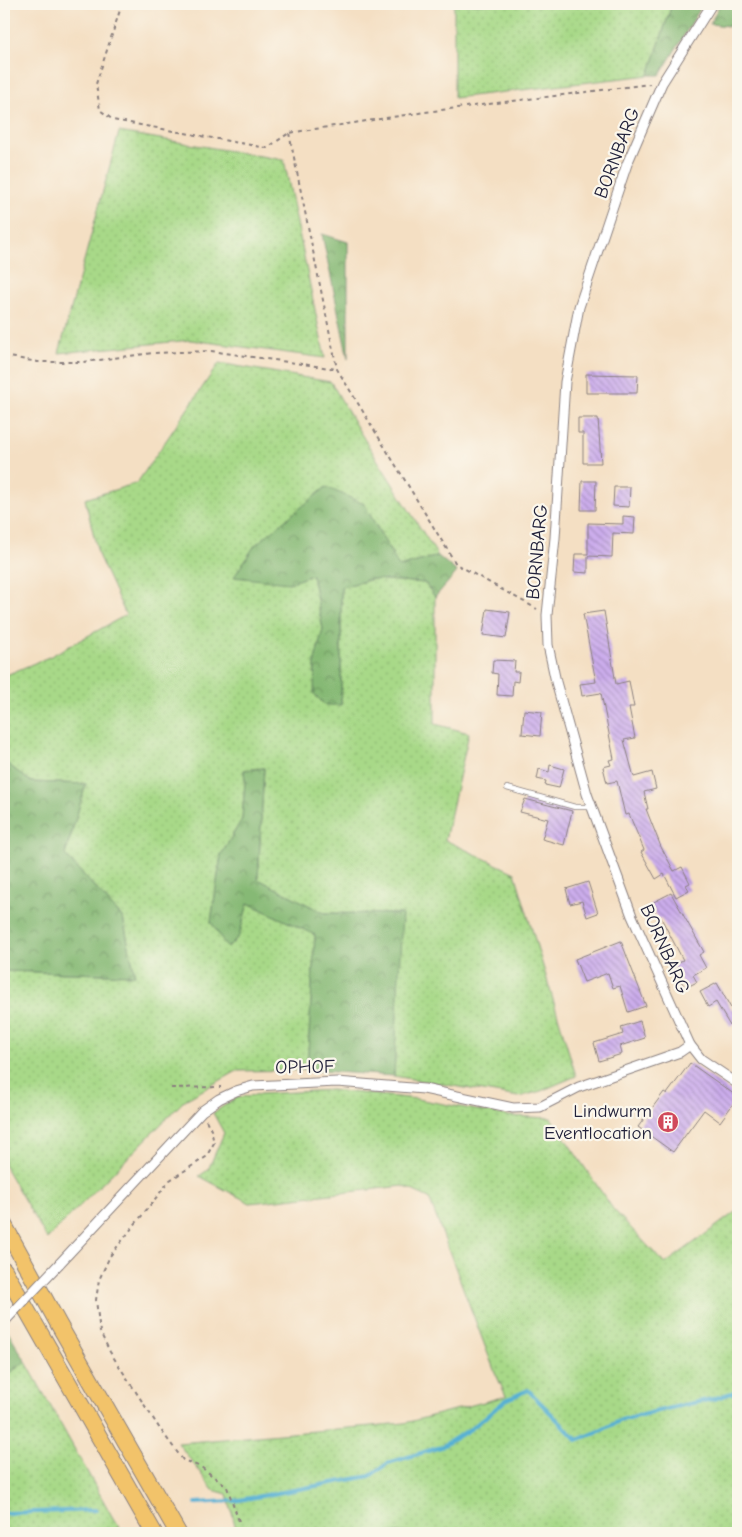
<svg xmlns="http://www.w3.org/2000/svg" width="742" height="1537" viewBox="0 0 742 1537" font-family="'Comic Neue',sans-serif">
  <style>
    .grass { fill: url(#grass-dots); stroke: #657e62 }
    .forest { fill: url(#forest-crowns); stroke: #546e58 }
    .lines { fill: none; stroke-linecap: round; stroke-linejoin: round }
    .stream { stroke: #56b0d4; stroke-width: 4 }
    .building { fill: url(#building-back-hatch) }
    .lane-casing { stroke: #8b807f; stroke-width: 6 }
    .street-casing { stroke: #8b807f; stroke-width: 11 }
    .highway-casing { stroke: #8b807f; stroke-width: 18 }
    .path { stroke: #8b807f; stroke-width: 2; stroke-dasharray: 4 4; stroke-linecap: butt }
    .lane { stroke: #fff; stroke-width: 4.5 }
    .street { stroke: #fff; stroke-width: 9 }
    .highway { stroke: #f2c36a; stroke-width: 16 }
    .street-bridge-casing { stroke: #8b807f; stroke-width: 11; stroke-linecap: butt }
    .street-bridge { stroke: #fff; stroke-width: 9 }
    .labels { text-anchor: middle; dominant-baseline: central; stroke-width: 4.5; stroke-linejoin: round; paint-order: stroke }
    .street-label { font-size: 19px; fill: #22223b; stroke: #fbf7ec }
    .poi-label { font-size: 19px; fill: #22223b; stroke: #fbf7ec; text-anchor: end }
  </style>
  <defs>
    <pattern id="grass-dots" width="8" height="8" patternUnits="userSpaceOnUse" patternTransform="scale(1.25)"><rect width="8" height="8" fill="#a8d988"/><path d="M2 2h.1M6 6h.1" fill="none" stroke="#90ba76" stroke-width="1.8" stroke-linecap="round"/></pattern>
    <pattern id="forest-crowns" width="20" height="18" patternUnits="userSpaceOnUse" patternTransform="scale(1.25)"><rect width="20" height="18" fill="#86b974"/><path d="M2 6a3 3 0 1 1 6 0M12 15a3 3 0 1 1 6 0" fill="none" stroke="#6d9660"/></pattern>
    <pattern id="building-back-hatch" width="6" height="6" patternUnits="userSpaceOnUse" patternTransform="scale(1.25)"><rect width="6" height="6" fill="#ccadec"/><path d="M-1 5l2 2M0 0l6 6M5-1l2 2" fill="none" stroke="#a58cc0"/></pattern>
  </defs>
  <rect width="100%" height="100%" fill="#fbf7ec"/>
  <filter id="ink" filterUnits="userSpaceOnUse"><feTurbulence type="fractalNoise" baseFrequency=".02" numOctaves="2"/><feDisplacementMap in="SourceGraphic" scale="10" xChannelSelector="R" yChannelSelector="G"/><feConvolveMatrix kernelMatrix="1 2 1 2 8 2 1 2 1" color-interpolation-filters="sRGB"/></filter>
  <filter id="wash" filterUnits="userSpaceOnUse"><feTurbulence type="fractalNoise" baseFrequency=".0096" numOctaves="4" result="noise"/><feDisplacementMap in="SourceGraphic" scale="20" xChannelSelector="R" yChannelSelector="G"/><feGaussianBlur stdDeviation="1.12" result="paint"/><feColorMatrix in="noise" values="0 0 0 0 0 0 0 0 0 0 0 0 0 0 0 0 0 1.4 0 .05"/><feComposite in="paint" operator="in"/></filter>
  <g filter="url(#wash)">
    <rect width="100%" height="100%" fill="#f4dfc3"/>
    <g class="grass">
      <polygon points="454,4 672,4 649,75 454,98"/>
      <polygon points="119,132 284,160 325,358 191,340 59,353"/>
      <polygon points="219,363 331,382 358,429 438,556 399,567 364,504 289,583 312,575 323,629 315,660 341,704 341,587 373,579 425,583 435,597 435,724 469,733 445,840 515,873 576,1076 541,1091 519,1097 394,1076 401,914 324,913 258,879 264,768 244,770 245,782 242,819 221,855 211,922 228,948 239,936 248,903 315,935 307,1070 237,1071 185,1100 47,1239 4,1165 4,971 135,975 123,918 65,855 86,784 31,782 4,761 4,676 51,656 126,615 99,557 85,499 137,483"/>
      <polygon points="331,1090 417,1099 509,1116 551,1118 613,1209 665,1264 738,1210 738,1391 735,1393 738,1400 738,1533 237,1533 227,1494 213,1490 178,1443 405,1423 506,1396 494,1370 429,1198 403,1186 250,1203 199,1176 208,1170 224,1133 213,1113 236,1098 260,1094"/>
      <polygon points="26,1362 113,1518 123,1533 4,1533 4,1376"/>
    </g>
    <g class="forest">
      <polygon points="672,4 703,4 660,75 649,75"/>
      <polygon points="720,4 738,4 738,27 710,24"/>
      <polygon points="322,234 348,242 348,359"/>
      <polygon points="326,487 364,504 399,567 438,556 457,572 435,597 425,583 373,579 341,587 341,705 325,705 314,694 315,660 323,629 312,575 289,583 234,577 255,545"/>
      <polygon points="4,761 31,782 86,784 65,855 123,918 135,975 4,971"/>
      <polygon points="264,768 258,879 324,913 402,914 394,1076 307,1070 315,935 248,903 239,936 227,948 211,922 221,855 242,819 245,782 244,770"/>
      <polygon points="4,1324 26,1362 4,1376"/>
    </g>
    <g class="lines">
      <g class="stream">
        <polyline points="234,1501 370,1476 388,1463 441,1447 472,1428 506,1400 528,1390 577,1440 602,1430 621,1420 683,1405 713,1399 738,1391"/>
        <polyline points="196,1503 230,1501"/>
        <polyline points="4,1513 96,1510"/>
      </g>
    </g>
    <g id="blocks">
      <g class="building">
        <polygon points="586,374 638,375 637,393 586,393"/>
        <polygon points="578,418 598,418 601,463 583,463 583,433 578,433"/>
        <polygon points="582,481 596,481 595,510 581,510"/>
        <polygon points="614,487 630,487 629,507 613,506"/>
        <polygon points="623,516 635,517 634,534 613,533 612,557 588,556 588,573 574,572 575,554 588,554 588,523 623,524"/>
        <polygon points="487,609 510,612 506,638 483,635"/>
        <polygon points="604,611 616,684 629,681 634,707 629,707 635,738 624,740 634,777 652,772 656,789 644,792 648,809 646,809 661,847 674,871 682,867 690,883 686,885 689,890 676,897 664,874 656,879 641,852 644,850 629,814 625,815 617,781 607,783 603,767 611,765 609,760 614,759 601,693 582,696 580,684 596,682 583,614"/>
        <polygon points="493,660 515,661 514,672 519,672 518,682 513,681 512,696 497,695 498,674 492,673"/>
        <polygon points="524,710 542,712 540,736 522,734"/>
        <polygon points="550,765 564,769 559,788 545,785 546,781 537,779 539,769 549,772"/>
        <polygon points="525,799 572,811 564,845 542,839 548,819 520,812"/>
        <polygon points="588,882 598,913 587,917 582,901 570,904 566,889"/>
        <polygon points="671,893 704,952 699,955 706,968 693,975 697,982 685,988 672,965 683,960 661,918 659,919 650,904"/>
        <polygon points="621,941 646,1006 628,1012 620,986 613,988 608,973 584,982 575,959"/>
        <polygon points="717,983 732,1010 738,1006 738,1021 730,1026 716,1002 708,1007 700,992"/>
        <polygon points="640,1021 645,1038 620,1046 622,1054 599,1061 594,1043 623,1034 621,1027"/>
        <polygon points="690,1063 738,1097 720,1122 704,1110 673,1152 638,1127 664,1092 667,1094"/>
      </g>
    </g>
  </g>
  <g filter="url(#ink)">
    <use href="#blocks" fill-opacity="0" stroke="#8b807f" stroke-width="1"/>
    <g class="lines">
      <g class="lane-casing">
        <polyline id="lane" points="507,788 575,807 592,807"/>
      </g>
      <g class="street-casing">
        <g id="street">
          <polyline points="712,4 662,83 627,164 579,307 565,382 555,538 547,615 548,645 556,682 587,794 632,916 690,1045 701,1059 738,1084"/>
          <polyline points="59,1264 202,1111 219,1099 236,1091 253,1086 337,1082 424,1089 513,1108 540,1107 579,1087 680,1052 690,1045"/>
        </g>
      </g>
      <g class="highway-casing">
        <g id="highway">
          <polyline points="4,1225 59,1325 178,1533"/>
          <polyline points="4,1270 154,1533"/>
        </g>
      </g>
      <g class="path">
        <polyline points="122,4 96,84 100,110 113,120 267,148 289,133 425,112 650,84"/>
        <polyline points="289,133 337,369 456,564 537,609"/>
        <polyline points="4,356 38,362 83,362 153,353 211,351 337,369"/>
        <polyline points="171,1088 221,1087"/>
        <polyline points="206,1120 211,1130 214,1143 206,1157 170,1180 110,1256 99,1280 96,1300 100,1332 110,1352 160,1429 183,1460 201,1467 227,1487 240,1524"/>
      </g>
      <use href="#lane" class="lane"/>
      <use href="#street" class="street"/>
      <use href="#highway" class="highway"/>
      <g class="street-bridge-casing">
        <polyline id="street-bridge" points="4,1322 59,1264"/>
      </g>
      <use href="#street-bridge" class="street-bridge"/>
    </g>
  </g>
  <defs>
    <g id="building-disc" transform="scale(1.125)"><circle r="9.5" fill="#d1495b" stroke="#fbf7ec"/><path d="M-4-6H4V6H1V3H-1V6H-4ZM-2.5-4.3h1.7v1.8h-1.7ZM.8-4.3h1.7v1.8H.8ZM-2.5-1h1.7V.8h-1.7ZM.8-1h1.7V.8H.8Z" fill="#fff"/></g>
  </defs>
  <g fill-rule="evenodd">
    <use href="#building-disc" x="668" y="1122"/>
  </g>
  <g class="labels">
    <g class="street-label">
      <text transform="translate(617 153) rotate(-69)">BORNBARG</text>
      <text transform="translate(537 552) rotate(-85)">BORNBARG</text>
      <text transform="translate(665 949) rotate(66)">BORNBARG</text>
      <text transform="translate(305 1067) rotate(-1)">OPHOF</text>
    </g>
    <g class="poi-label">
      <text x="652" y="1111">Lindwurm<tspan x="652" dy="22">Eventlocation</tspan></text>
    </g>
  </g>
  <rect width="742" height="1537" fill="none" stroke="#fbf7ec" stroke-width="20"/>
</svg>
